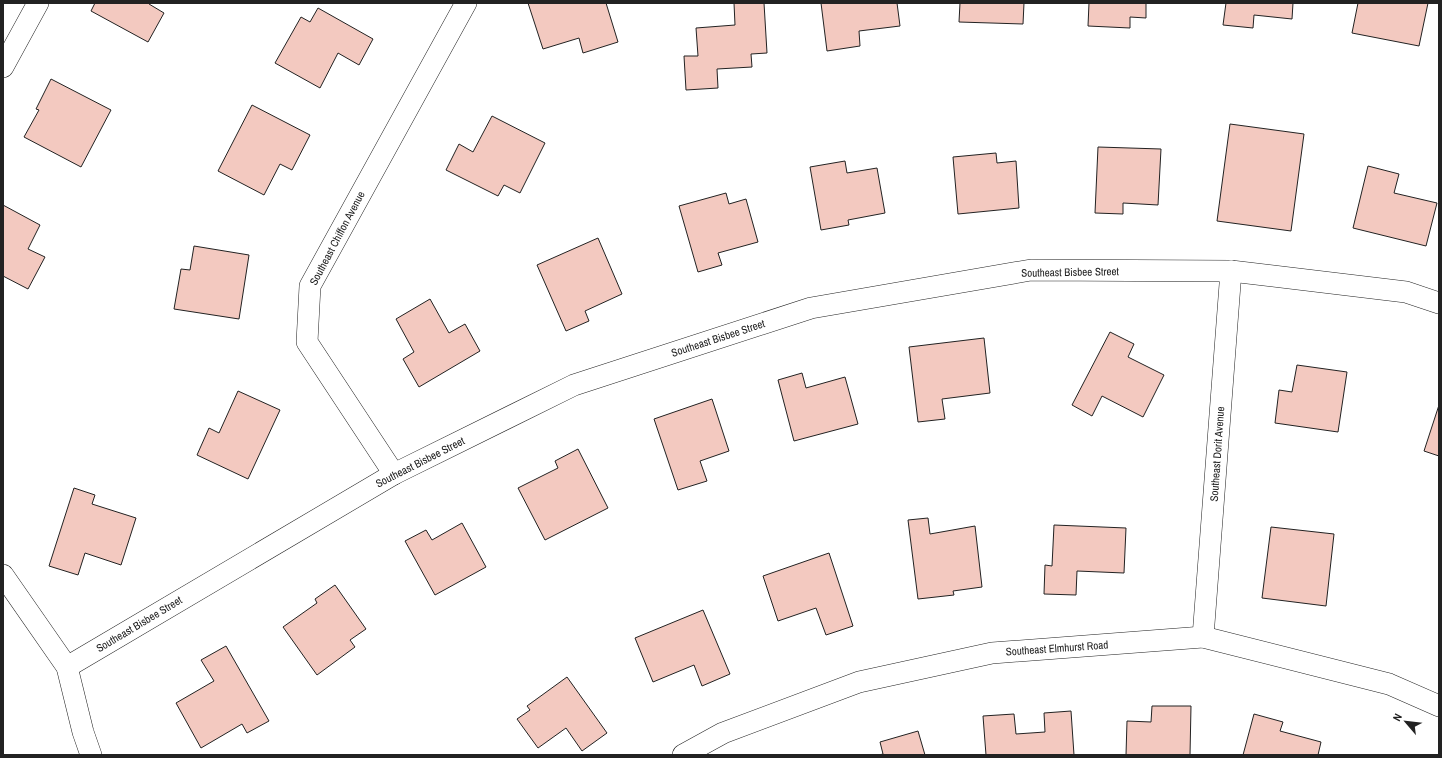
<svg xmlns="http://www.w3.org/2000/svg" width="1442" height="758" viewBox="0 0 1442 758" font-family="'Archivo Narrow',sans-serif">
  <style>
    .building { fill: #f3c9c0; stroke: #222 }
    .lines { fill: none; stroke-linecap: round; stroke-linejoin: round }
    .street-casing { stroke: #222; stroke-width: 22 }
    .street { stroke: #fff; stroke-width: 21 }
    .labels { text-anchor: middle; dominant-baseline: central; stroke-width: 3; stroke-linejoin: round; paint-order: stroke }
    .street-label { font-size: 11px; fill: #222; stroke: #fff }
  </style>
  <rect width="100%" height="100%" fill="#fff"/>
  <g class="building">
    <polygon points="95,3 149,3 149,4 164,13 148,42 91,11"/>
    <polygon points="528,3 606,3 618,42 583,53 579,38 543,49"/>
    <polygon points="734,3 764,3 767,53 751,54 752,67 717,69 718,88 686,90 684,56 698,56 696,28 735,25"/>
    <polygon points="821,3 897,3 900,26 859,31 860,46 827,51"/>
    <polygon points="960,3 1024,3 1023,24 959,22"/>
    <polygon points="1089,3 1146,3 1146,18 1130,17 1130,28 1088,26"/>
    <polygon points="1226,3 1293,3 1292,19 1254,15 1253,28 1223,25"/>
    <polygon points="1358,3 1428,3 1419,46 1352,33"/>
    <polygon points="318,8 373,39 359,65 338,53 320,88 275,63 301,17 310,22"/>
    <polygon points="51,79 111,110 81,167 24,137 39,110 36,109"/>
    <polygon points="252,105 310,135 292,170 280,164 264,195 218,171"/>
    <polygon points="492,116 545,143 520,193 504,185 498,196 446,170 459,144 473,152"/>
    <polygon points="1230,124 1304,134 1291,231 1217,221"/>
    <polygon points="1098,147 1161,149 1158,205 1123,203 1123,214 1095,213"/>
    <polygon points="996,153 997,163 1016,161 1019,208 958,214 953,157"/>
    <polygon points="845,161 847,173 877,168 885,213 848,220 849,225 821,230 810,167"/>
    <polygon points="1368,166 1399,174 1394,193 1437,203 1426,246 1353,228"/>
    <polygon points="726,193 729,204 746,199 758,242 718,253 722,265 698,272 679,206"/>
    <polygon points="3,205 40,225 28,249 45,257 28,289 3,276"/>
    <polygon points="598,238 622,294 585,311 589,321 566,331 537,265"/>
    <polygon points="194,246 249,255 239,319 174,309 181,269 190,270"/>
    <polygon points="430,299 449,333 465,324 480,351 419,387 403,359 414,352 396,319"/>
    <polygon points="1110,332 1134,344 1128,357 1164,375 1143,417 1102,396 1092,416 1072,405"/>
    <polygon points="984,338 990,393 942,399 945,419 918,422 909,347"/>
    <polygon points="1297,365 1347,372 1338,432 1275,423 1279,390 1292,392"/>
    <polygon points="802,373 806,388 845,377 858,424 794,441 778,380"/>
    <polygon points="238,391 280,410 248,479 197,455 209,428 219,433"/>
    <polygon points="712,399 729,451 700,461 707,481 678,490 654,419"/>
    <polygon points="1439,405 1439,456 1424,451"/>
    <polygon points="578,449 608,508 545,540 518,488 558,468 555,461"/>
    <polygon points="74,488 95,495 92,504 136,518 121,565 85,553 78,575 49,566"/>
    <polygon points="928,518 930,534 975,526 982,587 953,591 954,595 918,599 908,520"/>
    <polygon points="462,523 486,567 435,595 405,541 426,530 432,540"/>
    <polygon points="1054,525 1126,528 1124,573 1077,571 1076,595 1044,594 1045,565 1052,566"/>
    <polygon points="1271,527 1334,534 1326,606 1262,598"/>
    <polygon points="829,553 853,626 826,635 816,608 778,621 763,576"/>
    <polygon points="335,585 366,629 350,640 355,647 317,675 283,627 317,603 315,599"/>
    <polygon points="703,610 730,674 702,686 694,665 653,682 635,638"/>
    <polygon points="226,646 269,721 247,733 242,724 201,748 176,703 214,681 201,660"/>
    <polygon points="567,677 607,733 582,751 566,728 538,748 517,719 530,710 527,706"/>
    <polygon points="1152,706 1191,706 1190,755 1126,755 1127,721 1151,722"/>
    <polygon points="1071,711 1074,755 986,755 983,716 1014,714 1016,734 1045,732 1044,713"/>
    <polygon points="1254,714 1283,722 1280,731 1321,742 1318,755 1243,755"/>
    <polygon points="918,731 925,755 879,755 883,754 880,742"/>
  </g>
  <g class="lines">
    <g class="street-casing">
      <g id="street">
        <polyline points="3,67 38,3"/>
        <polyline points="394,474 307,342 310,286 466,3"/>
        <polyline points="3,575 67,667 83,732 91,755"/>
        <polyline points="1203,637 1231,271"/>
        <polyline points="67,667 394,474 574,385 811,308 1031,270 1231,271 1406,292 1439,303"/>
        <polyline points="683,755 723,733 859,682 992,653 1203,637 1389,684 1439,706"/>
      </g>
    </g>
    <use href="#street" class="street"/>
  </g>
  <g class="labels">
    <g class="street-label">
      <text transform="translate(337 238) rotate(-62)">Southeast Chiffon Avenue</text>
      <text transform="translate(1070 272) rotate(-1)">Southeast Bisbee Street</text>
      <text transform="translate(718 338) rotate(-18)">Southeast Bisbee Street</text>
      <text transform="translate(1217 454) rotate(-86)">Southeast Dorit Avenue</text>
      <text transform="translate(420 462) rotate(-27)">Southeast Bisbee Street</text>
      <text transform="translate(139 624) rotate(-31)">Southeast Bisbee Street</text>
      <text transform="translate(1057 648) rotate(-4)">Southeast Elmhurst Road</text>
    </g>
  </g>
  <rect width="1442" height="758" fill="none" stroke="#222222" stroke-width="8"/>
  <g transform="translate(1406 722) rotate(298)" stroke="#ffffff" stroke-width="3" paint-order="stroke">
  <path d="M0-3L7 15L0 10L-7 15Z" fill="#222222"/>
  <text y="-6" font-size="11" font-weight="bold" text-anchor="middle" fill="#222222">N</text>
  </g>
</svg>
